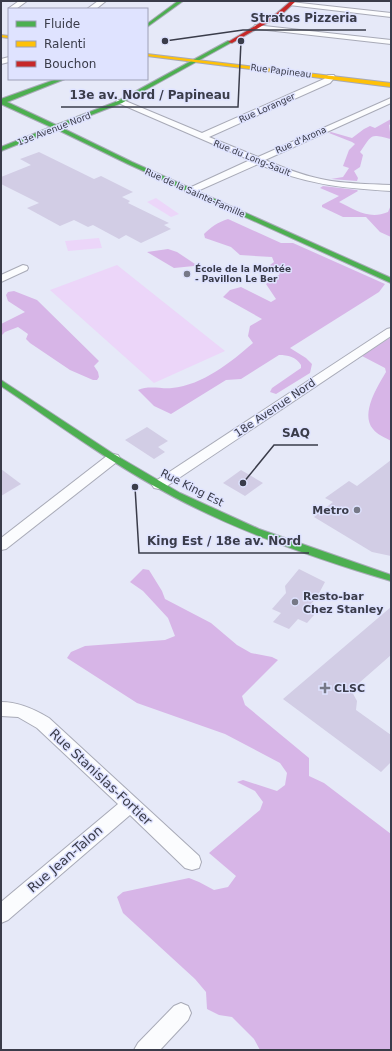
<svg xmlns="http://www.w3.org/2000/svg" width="392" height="1051" viewBox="0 0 392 1051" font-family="'DejaVu Sans',sans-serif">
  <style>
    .green { fill: #ecd6f9 }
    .forest { fill: #d7b5e7 }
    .building { fill: #d2cde5 }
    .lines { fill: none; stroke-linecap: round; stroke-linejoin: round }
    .street-casing { stroke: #a8aab7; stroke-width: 2 }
    .fast-casing { stroke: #a8aab7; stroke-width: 2 }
    .slow-casing { stroke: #a8aab7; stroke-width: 2 }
    .jam-casing { stroke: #a8aab7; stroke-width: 2 }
    .street { fill: #fbfcfe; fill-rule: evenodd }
    .fast { fill: #4caf50; fill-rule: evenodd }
    .slow { fill: #ffc107; fill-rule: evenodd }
    .jam { fill: #c62828; fill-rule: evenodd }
    .poi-dot { fill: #767987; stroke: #dfe3ff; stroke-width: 1.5 }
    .labels { text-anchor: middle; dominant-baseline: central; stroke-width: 3; stroke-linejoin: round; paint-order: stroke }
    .far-street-label { font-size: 9px; fill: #3a3c4a; stroke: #dfe3ff }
    .far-poi-label { font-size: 9px; font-weight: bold; fill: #3a3c4a; stroke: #dfe3ff; text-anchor: start }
    .street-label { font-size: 11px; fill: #3a3c4a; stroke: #dfe3ff }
    .poi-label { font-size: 11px; font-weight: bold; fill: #3a3c4a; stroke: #dfe3ff; text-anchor: start }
    .near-street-label { font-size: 13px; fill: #3a3c4a; stroke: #dfe3ff }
    .leader { fill: none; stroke: #3a3c4a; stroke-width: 1.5 }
    .callout-dot { fill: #3a3c4a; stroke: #dfe3ff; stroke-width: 1.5 }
    .callout-label { font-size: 12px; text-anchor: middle; font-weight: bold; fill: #3a3c4a; stroke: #dfe3ff; stroke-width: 3; stroke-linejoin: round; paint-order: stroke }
  </style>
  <rect width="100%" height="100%" fill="#e6e9f8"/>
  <g class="green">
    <polygon points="156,198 179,214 171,217 147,202"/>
    <polygon points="99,238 102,248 68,251 65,241"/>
    <polygon points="117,265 225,351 154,383 50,290"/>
  </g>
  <g class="forest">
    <path d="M391,119V124L389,125L391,139C370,134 373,133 360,152L363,155L360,167L354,171L358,178L357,181L331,179L343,177L349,168L343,166L349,150L355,144L352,142L329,133L331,132L352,138L364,129L370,126L375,128Z"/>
    <path d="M323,186L357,190L358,191L339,202C356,210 369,220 388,212L391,205V237L380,232L366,217H343L322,207V205L339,196L320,188Z"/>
    <path d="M228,219L281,243H293L385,284L379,292L290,348L306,358L312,364L310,373L276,394L270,392L272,388L301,368V365C296,357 288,355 279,355L241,379L226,380L171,414L154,406L138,390C149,385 160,389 172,388C203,385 231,362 253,343L248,336L250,326L262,319L223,297L230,290L241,287L271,302L276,299L266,284L280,274L270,265L274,262L272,257L240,255L231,247L205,238L204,234C211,227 218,222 228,219Z"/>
    <polygon points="168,249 177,252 195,264 194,266 174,268 147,252"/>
    <polygon points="14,291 37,300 99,361 94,366 98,372 99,377 97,380 93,380 70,370 30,343 26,339 28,334 18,327 5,332 1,336 1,324 25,312 8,301 6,295 8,292"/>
    <path d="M391,337V441C386,438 376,434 373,429C360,413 378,386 386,372L385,368L362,356Z"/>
    <polygon points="143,569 149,570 162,591 165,599 211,623 237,645 251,653 272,657 278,660 242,696 245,705 309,758 309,776 324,783 391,834 391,1050 260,1050 254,1039 232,1017 219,1015 207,1009 206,992 195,979 123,913 117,897 123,892 189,878 199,882 214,890 228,887 236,876 209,853 260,810 263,802 255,791 237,782 243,780 277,791 285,785 287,773 280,763 225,734 137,703 67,658 71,652 85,646 165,640 175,636 168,618 143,591 130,582"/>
  </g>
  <g class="building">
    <polygon points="39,152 94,179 101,176 133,192 122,197 130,201 128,203 169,223 164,225 171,229 141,243 126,235 119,239 93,225 88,227 74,220 60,226 27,208 39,203 1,184 1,177 31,165 20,159"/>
    <polygon points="147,427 168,441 158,447 165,452 154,459 125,440"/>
    <polygon points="391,460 391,556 372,552 314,517 333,502 325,498 349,481 357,486"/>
    <polygon points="1,469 21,484 1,496"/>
    <polygon points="241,470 263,483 245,496 223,483"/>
    <polygon points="299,569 325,582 317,597 305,611 314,615 307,623 298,619 289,629 273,622 281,613 272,609 286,593 285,586"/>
    <polygon points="391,607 391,655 351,690 357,701 356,710 391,735 391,762 381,772 283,699"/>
  </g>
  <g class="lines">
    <g class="street-casing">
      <g id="street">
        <polygon points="19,1 27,1 16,9 9,9 9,10 9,8"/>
        <polygon points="98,1 106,1 96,9 87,9"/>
        <polygon points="291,2 391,13 391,17 289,5 289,3"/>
        <polygon points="255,25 391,40 391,44 258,29 254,27"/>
        <polygon points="9,57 9,62 1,64 1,59"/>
        <path d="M328,75H334L335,77L330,83L209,137L258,157L391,98V103L265,160C284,168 301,175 321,179C344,184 368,184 391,185V191C339,188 306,184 258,164L193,193H187L185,191L187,189L250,160L116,102L117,100H123L202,133L324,79Z"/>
        <polygon points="23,265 27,266 28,268 27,270 1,282 1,275"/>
        <polygon points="391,328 391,336 164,488 159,489 154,488 152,485 154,482 387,329"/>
        <polygon points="113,454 118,455 120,458 118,461 6,549 1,550 1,538 108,455"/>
        <path d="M1,702C19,702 34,709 49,718L199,856L201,862L199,868L192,870L185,868L130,815L8,920L1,923V902L118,804L37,728L18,717L1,716Z"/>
        <polygon points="181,1003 188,1006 191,1013 188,1020 160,1050 134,1050 138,1043 174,1006"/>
      </g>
    </g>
    <g class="fast-casing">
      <g id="fast">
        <polygon points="178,1 183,1 147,27 147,24"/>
        <polygon points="228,41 232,42 122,103 60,127 132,162 391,278 391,283 128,164 56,129 1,151 1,147 51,127 1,104 1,99 57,79 65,79 7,102 56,125 118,101"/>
        <path d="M1,380L112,453L180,493L259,529L391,575V581C317,559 242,533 174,497C113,465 58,424 1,386Z"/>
      </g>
    </g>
    <g class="slow-casing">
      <g id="slow">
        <polygon points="1,35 9,36 9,38 1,37"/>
        <polygon points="147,54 391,83 391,87 147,56"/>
      </g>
    </g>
    <g class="jam-casing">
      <polygon id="jam" points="291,1 296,1 281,15 232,43 228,42 277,13"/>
    </g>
    <use href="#street" class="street"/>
    <use href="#fast" class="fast"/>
    <use href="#slow" class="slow"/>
    <use href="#jam" class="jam"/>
  </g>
  <g class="poi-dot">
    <circle cx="187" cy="274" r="4"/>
    <circle cx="357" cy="510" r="4"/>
    <circle cx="295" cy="602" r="4"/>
    <path d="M323 682h4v4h4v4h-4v4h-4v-4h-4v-4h4z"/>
  </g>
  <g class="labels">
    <g class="far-street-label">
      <text transform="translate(281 71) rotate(7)">Rue Papineau</text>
      <text transform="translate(267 108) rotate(-24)">Rue Loranger</text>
      <text transform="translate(54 129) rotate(-21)">13e Avenue Nord</text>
      <text transform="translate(301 140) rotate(-24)">Rue d'Arona</text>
      <text transform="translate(252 158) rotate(22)">Rue du Long-Sault</text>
      <text transform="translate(195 193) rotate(24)">Rue de la Sainte-Famille</text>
    </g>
    <g class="far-poi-label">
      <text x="195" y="269">École de la Montée<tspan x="195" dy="10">- Pavillon Le Ber</tspan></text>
    </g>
    <g class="street-label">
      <text transform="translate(275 408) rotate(-34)">18e Avenue Nord</text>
      <text transform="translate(192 488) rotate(27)">Rue King Est</text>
    </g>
    <g class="poi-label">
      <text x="349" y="510" text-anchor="end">Metro</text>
      <text x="303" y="596">Resto-bar<tspan x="303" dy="13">Chez Stanley</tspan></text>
      <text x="334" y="688">CLSC</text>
    </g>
    <g class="near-street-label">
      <text transform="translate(101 777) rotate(43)">Rue Stanislas-Fortier</text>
      <text transform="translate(65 859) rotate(-41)">Rue Jean-Talon</text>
    </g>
  </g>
  <path class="leader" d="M165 41L243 30H366M241 41L238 107H61M243 483L274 445H318M135 487L139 553H309"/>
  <g class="callout-dot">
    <circle cx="165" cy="41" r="4"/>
    <circle cx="241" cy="41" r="4"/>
    <circle cx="243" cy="483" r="4"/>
    <circle cx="135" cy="487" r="4"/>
  </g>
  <g class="callout-label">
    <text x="304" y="22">Stratos Pizzeria</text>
    <text x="150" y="99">13e av. Nord / Papineau</text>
    <text x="296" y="437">SAQ</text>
    <text x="224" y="545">King Est / 18e av. Nord</text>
  </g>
  <rect width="392" height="1051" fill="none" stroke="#3a3c4a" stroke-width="4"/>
  <rect x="8" y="8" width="140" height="72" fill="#dfe3ff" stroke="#9da0b7"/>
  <rect x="16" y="21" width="20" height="6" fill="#4caf50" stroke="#9da0b7"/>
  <text x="44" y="28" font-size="12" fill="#3a3c4a">Fluide</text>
  <rect x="16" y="41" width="20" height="6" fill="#ffc107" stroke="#9da0b7"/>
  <text x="44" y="48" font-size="12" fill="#3a3c4a">Ralenti</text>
  <rect x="16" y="61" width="20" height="6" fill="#c62828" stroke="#9da0b7"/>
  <text x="44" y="68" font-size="12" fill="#3a3c4a">Bouchon</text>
</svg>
